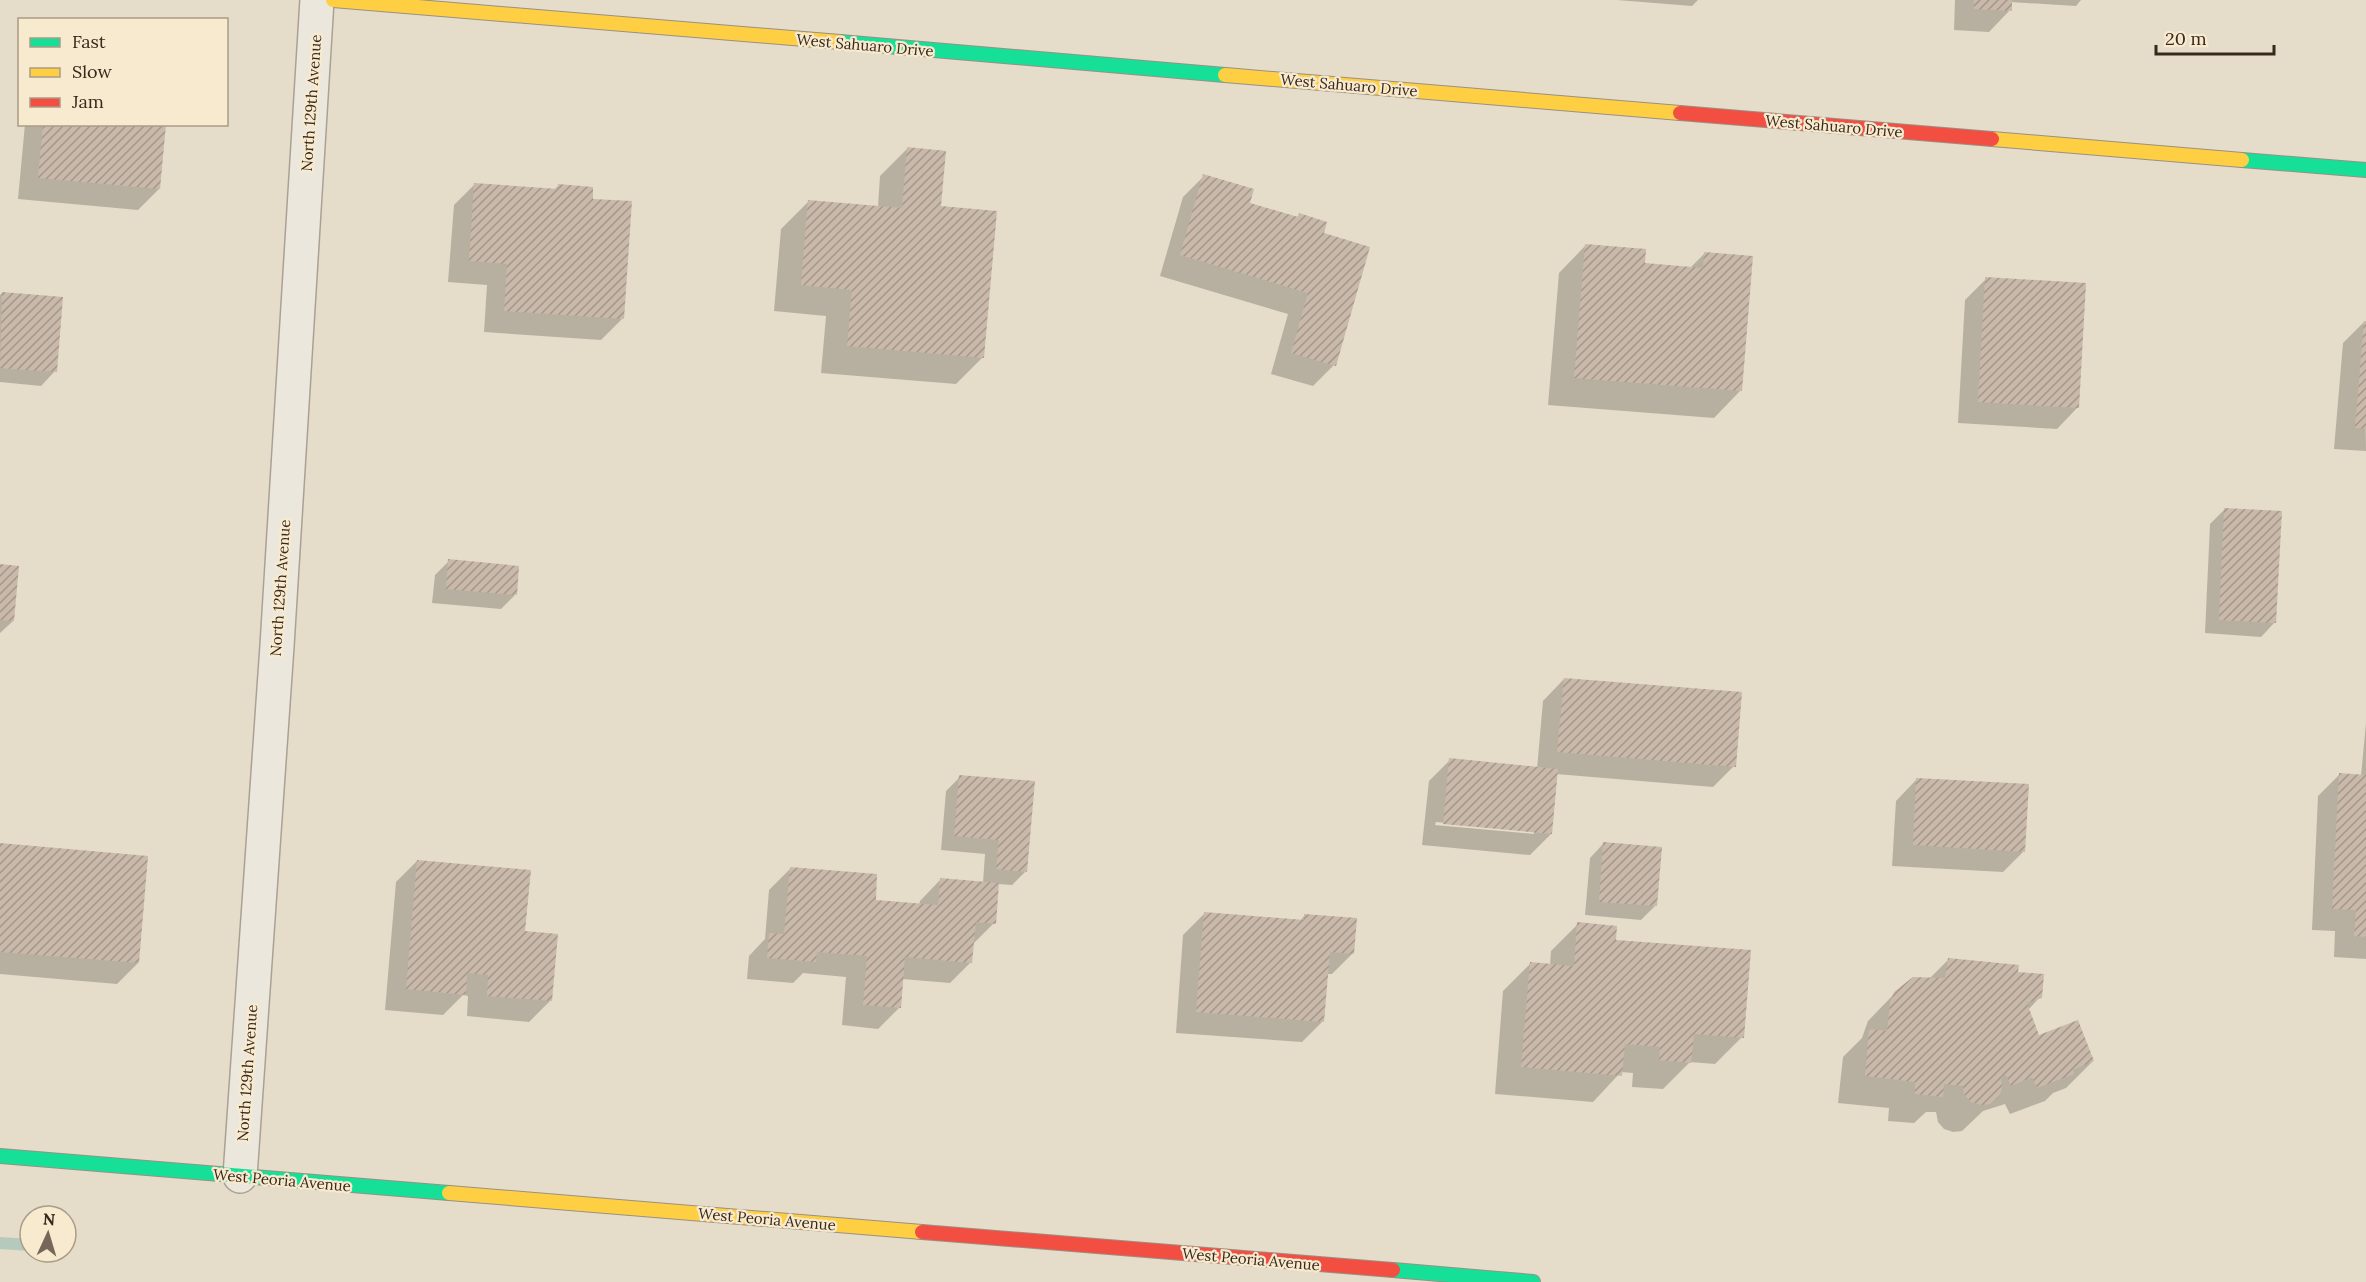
<svg xmlns="http://www.w3.org/2000/svg" width="2366" height="1282" viewBox="0 0 2366 1282" font-family="Lora,serif">
  <style>
    .shadow { fill: #0003; fill-rule: evenodd }
    .lines { fill: none; stroke-linecap: round; stroke-linejoin: round }
    .stream { stroke: #b6c9bd; stroke-width: 12 }
    .building { fill: url(#building-hatch) }
    .street-casing { stroke: #aaa194; stroke-width: 36 }
    .fast-casing { stroke: #999084; stroke-width: 16 }
    .slow-casing { stroke: #999084; stroke-width: 16 }
    .jam-casing { stroke: #999084; stroke-width: 16 }
    .street { stroke: #ece7dd; stroke-width: 33 }
    .fast { stroke: #16e098; stroke-width: 14 }
    .slow { stroke: #ffcf43; stroke-width: 14 }
    .jam { stroke: #f24e42; stroke-width: 14 }
    .labels { text-anchor: middle; dominant-baseline: central; stroke-width: 4.5; stroke-linejoin: round; paint-order: stroke }
    .street-label { font-size: 15px; fill: #38281c; stroke: #f7eacf }
  </style>
  <defs>
    <pattern id="building-hatch" width="6" height="6" patternUnits="userSpaceOnUse" patternTransform="scale(1.5)"><rect width="6" height="6" fill="#c9b9ab"/><path d="M-1 1l2-2M0 6l6-6M5 7l2-2" fill="none" stroke="#a4968a"/></pattern>
  </defs>
  <rect width="100%" height="100%" fill="#e5dcca"/>
  <g class="shadow">
    <polygon points="1617,0 1698,0 1692,6"/>
    <polygon points="1955,0 2081,0 2076,6 2010,2 2010,10 1989,32 1954,30"/>
    <polygon points="25,124 164,124 159,189 138,210 18,199"/>
    <polygon points="907,149 940,207 983,357 956,384 821,373 826,316 774,311 781,229 808,202 878,207 880,176"/>
    <polygon points="1204,176 1248,204 1296,218 1299,215 1322,234 1334,365 1313,386 1271,374 1288,314 1160,276 1183,197"/>
    <polygon points="475,184 554,190 558,186 591,200 622,319 601,340 484,332 487,285 448,282 454,205"/>
    <polygon points="1586,245 1644,265 1690,268 1704,254 1741,390 1714,418 1548,405 1559,273"/>
    <polygon points="1986,279 2078,407 2057,429 1958,423 1965,300"/>
    <polygon points="2,293 55,371 41,386 0,382 0,295"/>
    <polygon points="2364,322 2366,451 2334,449 2343,343"/>
    <polygon points="2225,509 2275,622 2261,637 2205,633 2210,524"/>
    <polygon points="449,561 515,595 501,609 432,603 435,575"/>
    <polygon points="0,566 13,621 0,633"/>
    <path d="M1564,679L1734,766L1713,787L1556,774L1551,834L1530,855L1422,845L1429,781L1450,760L1537,769L1543,701ZM1436,822L1534,831V834L1435,825Z"/>
    <polygon points="2366,723 2366,959 2334,957 2335,931 2312,930 2318,796 2339,775 2361,776"/>
    <polygon points="960,777 1026,871 1012,885 998,884 994,923 973,944 971,962 950,983 902,979 900,1007 878,1029 842,1025 846,977 803,973 793,983 747,979 749,956 765,939 769,890 790,869 874,902 919,905 920,901 941,879 983,883 985,854 941,850 946,791"/>
    <polygon points="1917,779 2024,851 2003,872 1892,866 1896,801"/>
    <polygon points="1604,843 1655,906 1641,920 1585,915 1590,858"/>
    <polygon points="0,845 138,963 117,984 0,974"/>
    <polygon points="417,861 524,933 550,1001 529,1022 467,1016 468,996 463,995 443,1015 385,1010 396,882"/>
    <polygon points="1204,914 1300,921 1305,915 1353,953 1332,974 1327,974 1323,1021 1302,1042 1176,1033 1183,935"/>
    <polygon points="1578,924 1614,941 1742,1037 1715,1064 1690,1062 1663,1089 1632,1087 1633,1073 1621,1072 1593,1102 1495,1094 1503,991 1530,964 1550,966 1551,951"/>
    <polygon points="1948,960 2017,973 2040,997 2028,1010 2038,1037 2093,1061 2066,1088 2053,1093 2045,1101 2010,1114 2005,1104 1983,1111 1962,1131 1953,1132 1944,1129 1938,1122 1936,1112 1926,1112 1914,1123 1888,1121 1889,1108 1838,1103 1843,1057 1862,1038 1868,1021 1895,993 1929,979"/>
  </g>
  <g class="lines">
    <polyline class="stream" points="0,1243 30,1245"/>
  </g>
  <g class="building">
    <polygon points="1974,0 2012,0 2012,11 1974,9"/>
    <polygon points="43,124 166,124 160,189 38,178"/>
    <polygon points="907,147 946,151 941,206 997,211 984,358 847,346 852,290 801,285 808,200 902,208"/>
    <polygon points="1203,174 1254,189 1250,203 1298,217 1299,213 1327,222 1324,233 1370,247 1336,366 1291,353 1308,293 1180,255"/>
    <polygon points="474,183 558,189 558,184 593,187 593,199 632,201 624,319 504,311 507,264 469,261"/>
    <polygon points="1585,244 1646,249 1645,263 1703,268 1704,252 1753,256 1742,391 1574,378"/>
    <polygon points="1985,277 2086,283 2079,408 1978,402"/>
    <polygon points="2,292 63,297 57,372 0,368"/>
    <polygon points="2364,321 2366,321 2366,429 2355,428"/>
    <polygon points="2224,508 2282,511 2276,623 2219,620"/>
    <polygon points="448,559 519,566 517,595 446,589"/>
    <polygon points="0,564 19,566 14,621 0,620"/>
    <polygon points="1564,678 1742,692 1736,767 1557,752"/>
    <polygon points="1449,758 1558,769 1552,834 1443,824"/>
    <polygon points="2339,773 2366,775 2366,937 2354,936 2356,910 2332,909"/>
    <polygon points="959,775 1035,781 1027,872 996,869 999,840 954,836"/>
    <polygon points="1916,778 2029,784 2025,852 1913,845"/>
    <polygon points="1603,842 1662,847 1657,906 1599,902"/>
    <polygon points="0,843 148,856 139,963 0,952"/>
    <polygon points="417,860 531,870 525,931 558,934 552,1001 487,996 488,975 467,973 466,995 406,989"/>
    <polygon points="790,867 877,874 876,900 938,905 940,878 999,883 996,924 976,922 972,963 905,957 901,1008 863,1005 867,956 817,952 816,962 767,958 769,933 784,934"/>
    <polygon points="1204,912 1304,920 1304,914 1357,918 1354,954 1330,952 1324,1022 1196,1012"/>
    <polygon points="1577,922 1617,926 1616,940 1751,950 1744,1038 1694,1034 1691,1063 1659,1060 1660,1047 1625,1044 1622,1076 1521,1067 1530,962 1574,966"/>
    <polygon points="1948,958 2019,965 2018,972 2044,974 2042,998 2027,1003 2039,1035 2078,1020 2094,1061 2073,1070 2074,1074 2037,1088 2032,1077 2011,1086 2006,1075 2001,1077 2002,1088 1999,1097 1991,1104 1981,1105 1971,1102 1964,1094 1963,1086 1944,1084 1943,1097 1915,1094 1915,1082 1865,1076 1869,1029 1887,1031 1890,1003 1894,992 1913,977 1945,978"/>
  </g>
  <g class="lines">
    <g class="street-casing">
      <polyline id="street" points="240,1176 277,646 317,0"/>
    </g>
    <g class="fast-casing">
      <g id="fast">
        <polyline points="840,42 1225,75"/>
        <polyline points="2242,160 2366,170"/>
        <polyline points="0,1156 449,1193"/>
        <polyline points="1393,1270 1533,1282"/>
      </g>
    </g>
    <g class="slow-casing">
      <g id="slow">
        <polyline points="333,0 840,42"/>
        <polyline points="1225,75 1680,113"/>
        <polyline points="1992,139 2242,160"/>
        <polyline points="449,1193 922,1232"/>
      </g>
    </g>
    <g class="jam-casing">
      <g id="jam">
        <polyline points="1680,113 1992,139"/>
        <polyline points="922,1232 1393,1270"/>
      </g>
    </g>
    <use href="#street" class="street"/>
    <use href="#fast" class="fast"/>
    <use href="#slow" class="slow"/>
    <use href="#jam" class="jam"/>
  </g>
  <g class="labels">
    <g class="street-label">
      <text transform="translate(865 45) rotate(5)">West Sahuaro Drive</text>
      <text transform="translate(1349 85) rotate(5)">West Sahuaro Drive</text>
      <text transform="translate(311 103) rotate(-86)">North 129th Avenue</text>
      <text transform="translate(1834 126) rotate(5)">West Sahuaro Drive</text>
      <text transform="translate(280 588) rotate(-86)">North 129th Avenue</text>
      <text transform="translate(247 1073) rotate(-86)">North 129th Avenue</text>
      <text transform="translate(282 1180) rotate(5)">West Peoria Avenue</text>
      <text transform="translate(767 1219) rotate(5)">West Peoria Avenue</text>
      <text transform="translate(1251 1259) rotate(5)">West Peoria Avenue</text>
    </g>
  </g>
  <rect x="18" y="18" width="210" height="108" fill="#f7eacf" stroke="#ab9c87" stroke-width="1.5"/>
  <rect x="30" y="38" width="30" height="9" fill="#16e098" stroke="#ab9c87" stroke-width="1.5"/>
  <text x="72" y="48" font-size="18" fill="#38281c">Fast</text>
  <rect x="30" y="68" width="30" height="9" fill="#ffcf43" stroke="#ab9c87" stroke-width="1.5"/>
  <text x="72" y="78" font-size="18" fill="#38281c">Slow</text>
  <rect x="30" y="98" width="30" height="9" fill="#f24e42" stroke="#ab9c87" stroke-width="1.5"/>
  <text x="72" y="108" font-size="18" fill="#38281c">Jam</text>
  <g transform="translate(48 1234) rotate(4)"><circle r="28" fill="#f7eacf" stroke="#ab9c87" stroke-width="1.5"/>
  <path d="M0-4.5L10 22L0 15L-10 22Z" fill="#756759"/>
  <text y="-9" font-size="16" font-weight="bold" text-anchor="middle" fill="#38281c">N</text>
  </g>
  <path d="M2156 45v9h118v-9" fill="none" stroke="#38281c" stroke-width="3"/>
  <text x="2165" y="45" font-size="18" fill="#38281c" stroke="#f7eacf" stroke-width="4.5" paint-order="stroke">20 m</text>
</svg>
